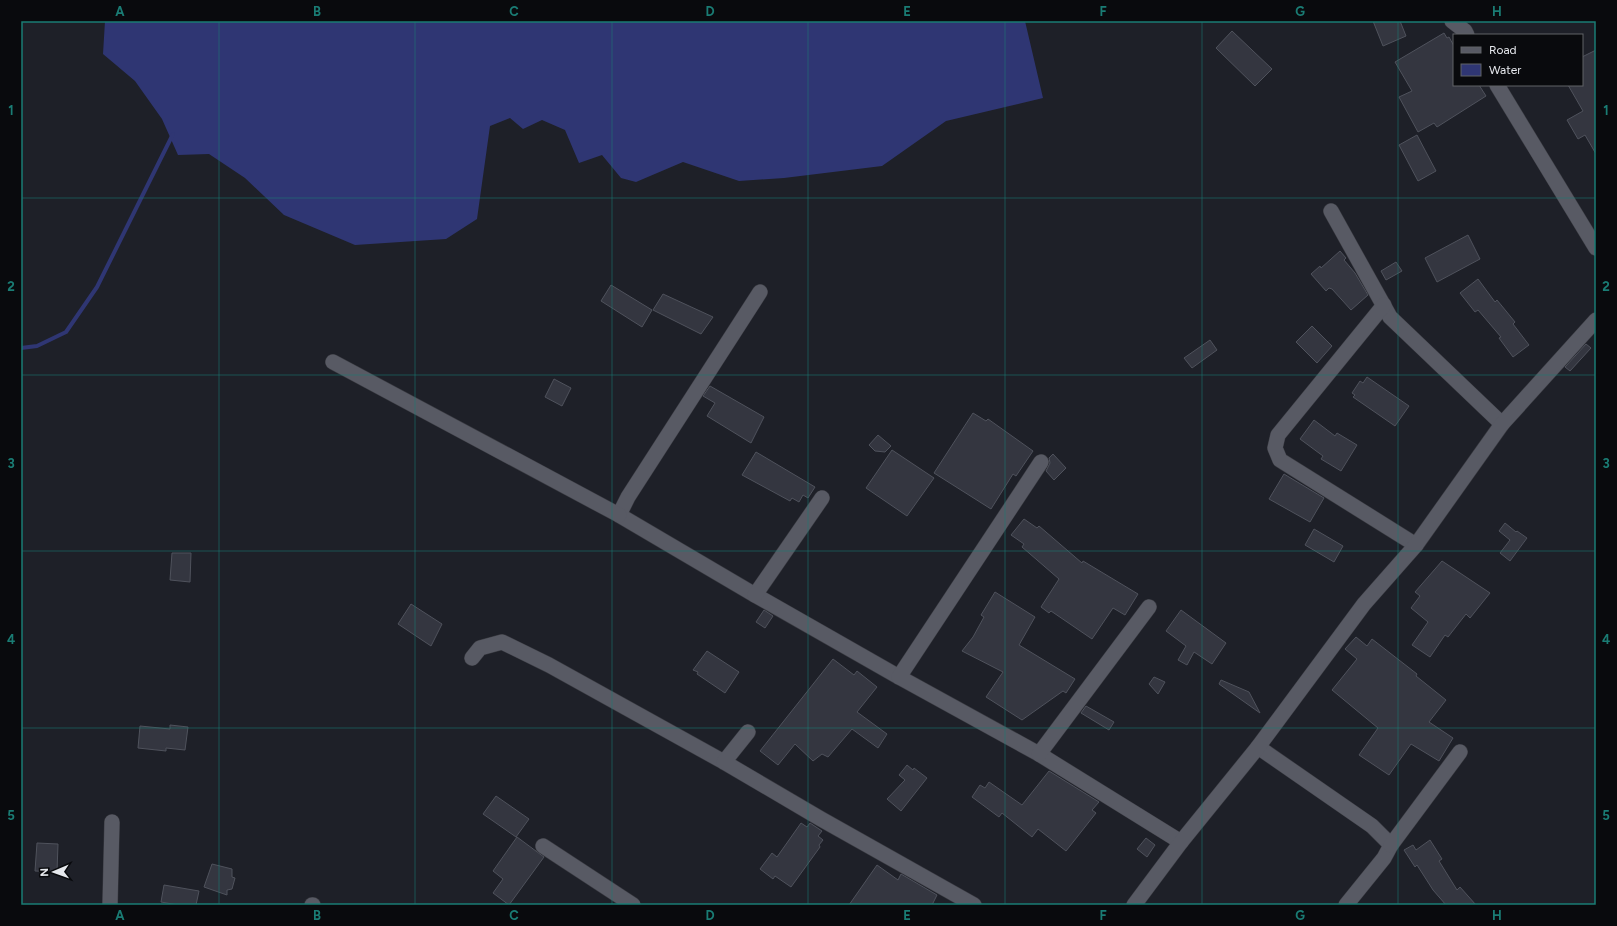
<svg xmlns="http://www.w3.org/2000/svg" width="1617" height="926" viewBox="0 0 1617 926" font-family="Figtree,sans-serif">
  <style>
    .water { fill: #2f3673 }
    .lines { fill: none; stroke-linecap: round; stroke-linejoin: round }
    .stream { stroke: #2f3673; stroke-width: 4 }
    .building { fill: #343640; stroke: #4f525c }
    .street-casing { stroke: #393a41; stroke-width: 16 }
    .street { stroke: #585a64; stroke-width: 15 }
    .grid { fill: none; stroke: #1a7c74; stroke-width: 1; stroke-opacity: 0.55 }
    .neatline { fill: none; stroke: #1a7c74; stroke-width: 1.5 }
    .grid-label { font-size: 13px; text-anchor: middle; font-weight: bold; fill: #1a7c74 }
  </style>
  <rect width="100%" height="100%" fill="#1e2028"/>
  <polygon class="water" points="105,21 1025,21 1043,98 946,121 882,166 784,178 739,181 683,162 636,182 621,178 602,155 579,163 565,130 542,120 523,129 510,118 490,126 477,219 446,239 355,245 284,215 245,178 209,154 178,155 162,119 135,81 103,54"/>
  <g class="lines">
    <polyline class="stream" points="21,348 37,346 66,332 97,287 173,134"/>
  </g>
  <g class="building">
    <polygon points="1373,21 1400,21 1406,36 1383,46"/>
    <polygon points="1232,31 1272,69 1255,86 1216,48"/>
    <polygon points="1444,33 1447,38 1449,37 1454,46 1454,85 1479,85 1486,96 1437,127 1434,123 1418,132 1399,97 1412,91 1395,62"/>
    <polygon points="1596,50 1596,154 1585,135 1578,139 1567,120 1583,111 1568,85 1582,85 1582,57"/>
    <polygon points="1417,135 1436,171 1418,181 1399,145"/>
    <polygon points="1468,235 1480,259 1437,282 1425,258"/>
    <polygon points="1340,251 1346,258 1344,260 1355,273 1368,295 1351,310 1332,289 1329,288 1326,291 1311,274 1320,266 1321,268"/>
    <polygon points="1396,262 1402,271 1386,280 1381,271"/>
    <polygon points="1478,279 1495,302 1497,300 1515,322 1513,324 1529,345 1513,357 1499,338 1501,337 1478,310 1475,312 1460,293"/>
    <polygon points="611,285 652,310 642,327 601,301"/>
    <polygon points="663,294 713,317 701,334 653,310"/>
    <polygon points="1312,326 1332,346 1317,363 1296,342"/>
    <polygon points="1210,340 1217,350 1192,368 1184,358"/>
    <polygon points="1586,344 1591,348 1570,371 1565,367"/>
    <polygon points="1367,377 1409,406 1395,426 1353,397 1355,395 1352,393 1360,381 1363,383"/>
    <polygon points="554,379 571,388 562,406 545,397"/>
    <polygon points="710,386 764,417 751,443 707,416 715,403 703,396"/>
    <polygon points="973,413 986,421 988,419 1033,451 1016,476 1013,474 991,509 934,473"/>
    <polygon points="1314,420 1335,436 1337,433 1357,445 1341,471 1321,459 1323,456 1300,439"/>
    <polygon points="878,435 891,446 885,452 875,451 869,445"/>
    <polygon points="892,450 934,478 907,516 866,488"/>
    <polygon points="756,452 815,487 808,498 803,495 799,502 792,498 790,501 742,475"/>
    <polygon points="1053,454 1066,468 1054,480 1046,471 1050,463 1049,458"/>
    <polygon points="1284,474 1324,498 1310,522 1269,499"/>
    <polygon points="1024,519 1037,528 1039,526 1082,563 1083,561 1138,594 1125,615 1113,608 1092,639 1051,611 1049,613 1041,607 1059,579 1022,547 1024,544 1011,535"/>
    <polygon points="1505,523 1516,532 1517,531 1527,538 1510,561 1500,553 1510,540 1499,531"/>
    <polygon points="1314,529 1343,546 1334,562 1305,545"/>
    <polygon points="172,553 191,553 190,582 170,580"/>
    <polygon points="1442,561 1490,593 1470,618 1466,614 1448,637 1445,635 1430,657 1412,645 1428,622 1411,608 1420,596 1415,592"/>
    <polygon points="995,592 1035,617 1019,645 1075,679 1066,693 1063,691 1022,720 986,697 1003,672 962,651 973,637 984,617 981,615"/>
    <polygon points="411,604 442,624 431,646 398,624"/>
    <polygon points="764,610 773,616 765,628 756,622"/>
    <polygon points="1181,610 1226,643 1212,664 1194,652 1187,665 1178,660 1186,646 1166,631"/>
    <polygon points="1356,637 1367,646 1372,639 1417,674 1416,676 1446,700 1429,722 1453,738 1439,761 1411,744 1389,775 1359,755 1378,728 1332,690 1357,659 1345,649"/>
    <polygon points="707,651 739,672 725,693 697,674 698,672 693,670"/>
    <polygon points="833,659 854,675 857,671 877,687 857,712 887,734 878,748 852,729 828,757 822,754 813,761 795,744 778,765 760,751"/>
    <polygon points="1154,677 1165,682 1158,694 1149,684"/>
    <polygon points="1221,680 1249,692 1260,713 1219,684"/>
    <polygon points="1086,706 1114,722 1109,730 1081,713"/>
    <polygon points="170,725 188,727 185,750 166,748 166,751 138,748 140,726 170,729"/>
    <polygon points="907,765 913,770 914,768 927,778 901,811 887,799 905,780 899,775"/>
    <polygon points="1049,771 1099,802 1092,810 1096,813 1066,851 1038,829 1032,837 1002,813 999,817 972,797 980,785 985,788 989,782 1022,805"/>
    <polygon points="496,796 529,819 516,837 483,814"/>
    <polygon points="801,823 807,827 810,823 822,831 818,836 823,840 819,845 820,847 791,887 775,876 773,879 760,869 772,853 777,857"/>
    <polygon points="517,837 544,857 509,905 493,893 503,879 493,871"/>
    <polygon points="1146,838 1155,845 1147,857 1137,849"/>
    <polygon points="1430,840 1442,859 1439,861 1457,890 1460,887 1476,905 1446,905 1433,890 1417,865 1415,867 1404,850 1413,845 1416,850"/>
    <polygon points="37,843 58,844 57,872 35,871"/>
    <polygon points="212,864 232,869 232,877 235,878 232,889 227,890 227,895 204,887"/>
    <polygon points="877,865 898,880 901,874 937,895 932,905 849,905"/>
    <polygon points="164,885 199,891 196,905 178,905 161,902"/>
  </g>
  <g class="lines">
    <g class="street-casing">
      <g id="street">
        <polyline points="1452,21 1465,31 1467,35"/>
        <polyline points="1497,85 1596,248"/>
        <polyline points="1331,211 1390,317 1502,424"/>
        <polyline points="760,292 628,497 619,515 755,595 899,677"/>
        <polyline points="1384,305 1278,435 1275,448 1280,460 1416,545"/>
        <polyline points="333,362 619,515"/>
        <polyline points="1041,462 899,677 1039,754 1181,842"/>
        <polyline points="755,595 822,498"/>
        <polyline points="472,658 480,648 502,642 549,665 724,762"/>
        <polyline points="748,732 724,762 821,819 974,905"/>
        <polyline points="1258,747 1372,826 1391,845 1384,858 1346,905"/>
        <polyline points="1039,754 1149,607"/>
        <polyline points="1391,845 1460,752"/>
        <polyline points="543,846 633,905"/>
        <polyline points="110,905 112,822"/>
        <polyline points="312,905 313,905"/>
        <polyline points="1134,905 1181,842 1258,747 1364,604 1416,545 1502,424 1596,320"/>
      </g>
    </g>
    <use href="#street" class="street"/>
  </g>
  <path class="grid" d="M219,21V905M415,21V905M612,21V905M808,21V905M1005,21V905M1202,21V905M1398,21V905M21,198H1596M21,375H1596M21,551H1596M21,728H1596"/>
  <rect width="1617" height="926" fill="none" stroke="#090a0d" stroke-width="44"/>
  <rect x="1453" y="34" width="130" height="52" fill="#090a0d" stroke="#616367"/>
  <rect x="1461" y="47" width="20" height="6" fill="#585a64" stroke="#616367"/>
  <text x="1489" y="54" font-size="12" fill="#e6e8ed">Road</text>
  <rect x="1461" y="64" width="20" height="12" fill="#2f3673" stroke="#616367"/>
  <text x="1489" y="74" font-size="12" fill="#e6e8ed">Water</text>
  <g transform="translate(54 872) rotate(268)" stroke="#090a0d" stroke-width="3" paint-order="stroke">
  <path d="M0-3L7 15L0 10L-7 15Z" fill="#e6e8ed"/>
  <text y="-6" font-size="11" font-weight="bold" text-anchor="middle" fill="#e6e8ed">N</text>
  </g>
  <rect x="22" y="22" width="1573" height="882" class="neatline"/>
  <g class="grid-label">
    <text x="120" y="16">A</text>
    <text x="317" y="16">B</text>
    <text x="514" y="16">C</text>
    <text x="710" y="16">D</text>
    <text x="907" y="16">E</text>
    <text x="1103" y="16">F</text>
    <text x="1300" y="16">G</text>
    <text x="1497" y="16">H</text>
    <text x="11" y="115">1</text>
    <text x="1606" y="115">1</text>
    <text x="11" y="291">2</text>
    <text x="1606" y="291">2</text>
    <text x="11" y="468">3</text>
    <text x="1606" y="468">3</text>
    <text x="11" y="644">4</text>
    <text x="1606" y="644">4</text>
    <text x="11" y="820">5</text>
    <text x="1606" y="820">5</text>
    <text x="120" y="920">A</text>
    <text x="317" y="920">B</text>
    <text x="514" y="920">C</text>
    <text x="710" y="920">D</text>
    <text x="907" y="920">E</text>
    <text x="1103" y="920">F</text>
    <text x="1300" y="920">G</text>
    <text x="1497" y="920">H</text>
  </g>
</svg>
